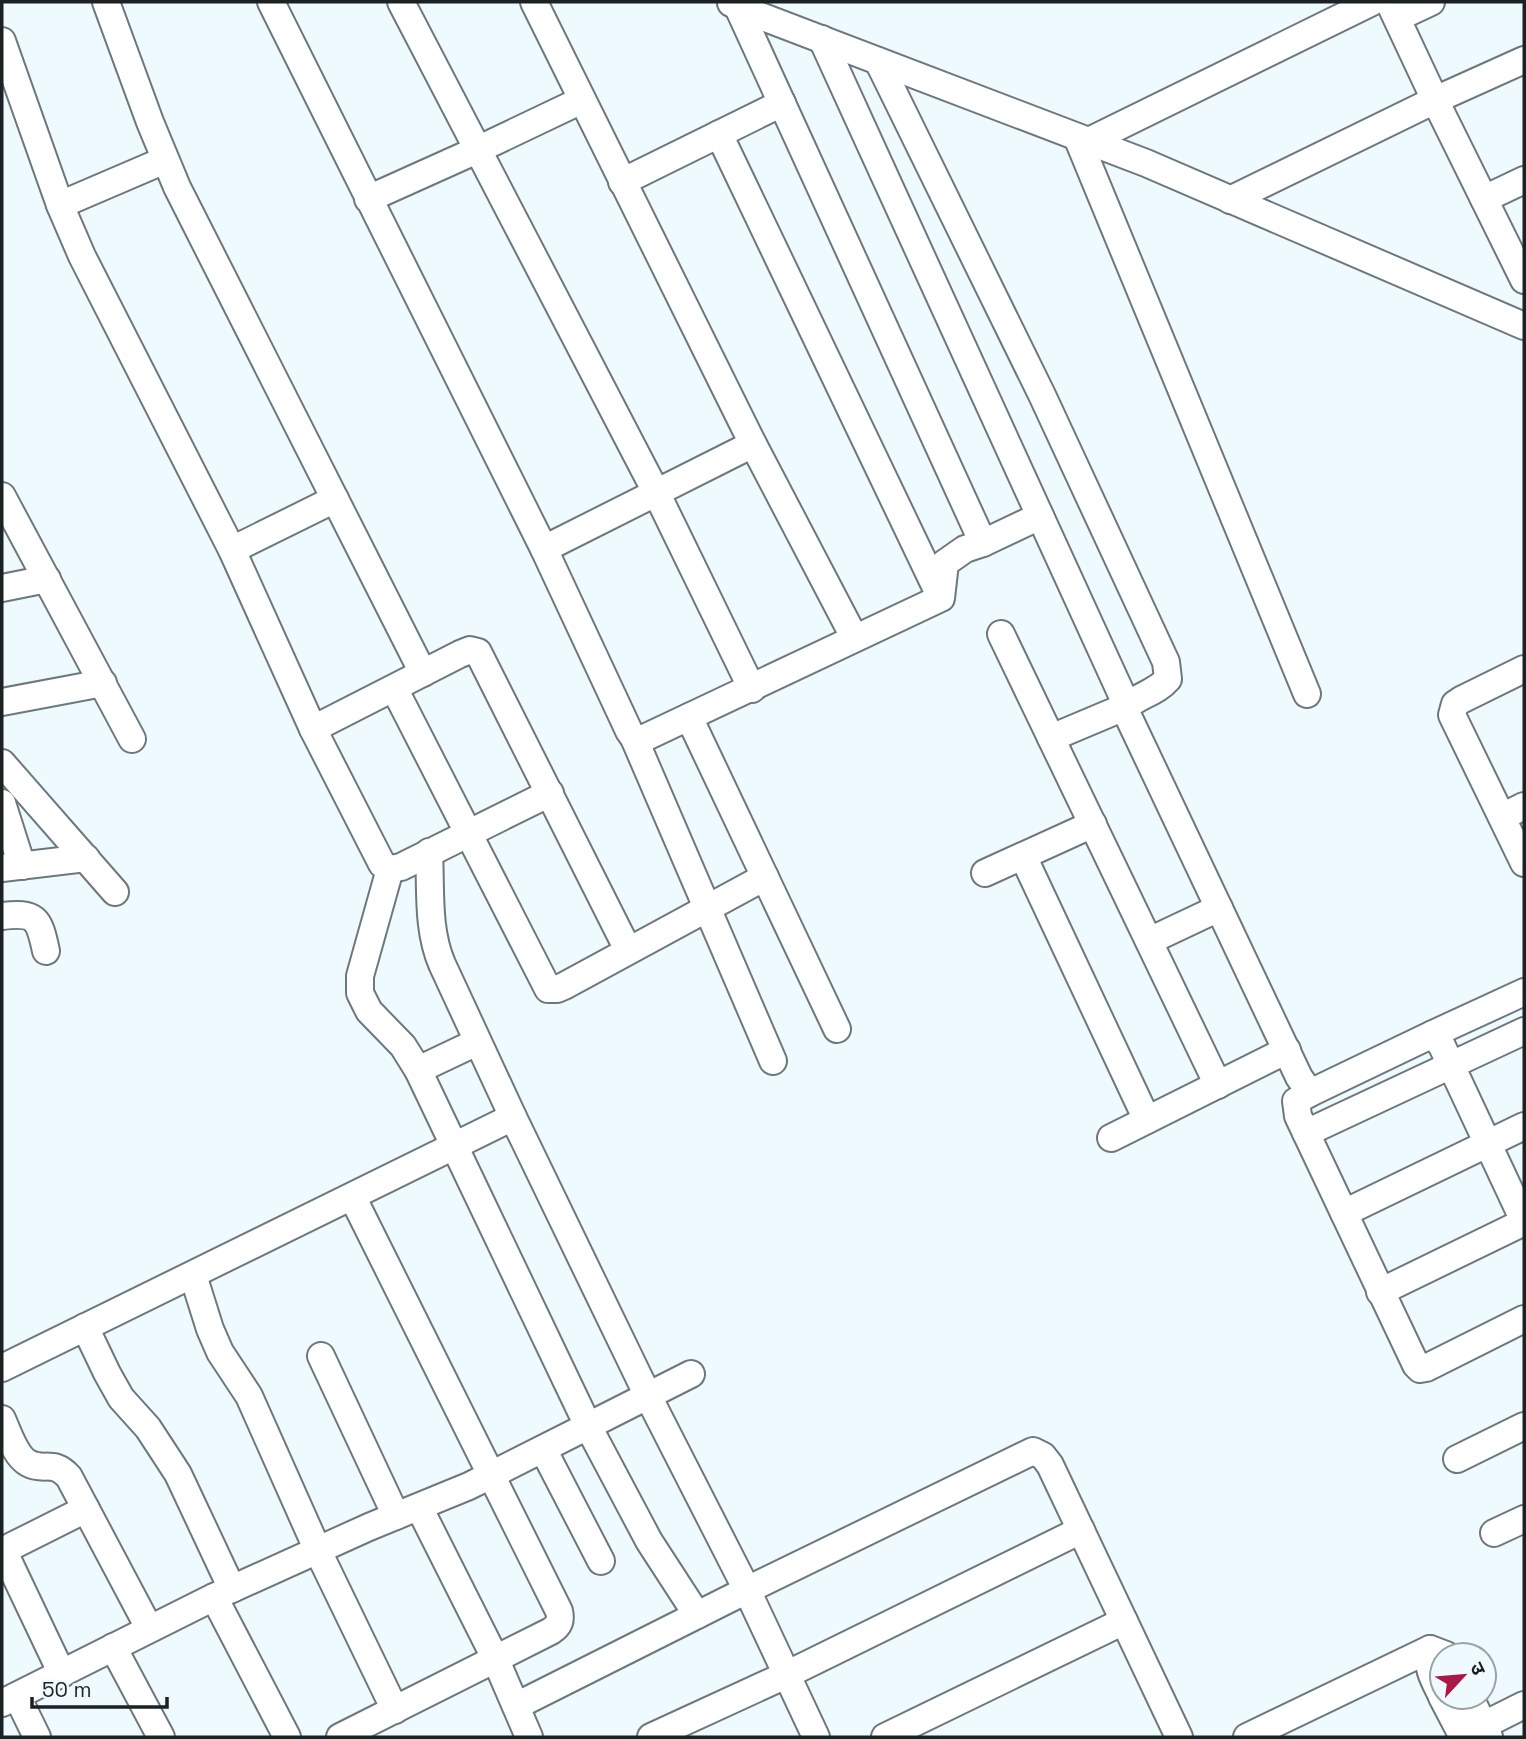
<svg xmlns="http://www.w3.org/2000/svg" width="1526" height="1739" viewBox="0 0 1526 1739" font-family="'Space Grotesk','Noto Sans Devanagari',sans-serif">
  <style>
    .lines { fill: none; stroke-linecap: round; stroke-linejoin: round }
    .minor-casing { stroke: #6d787e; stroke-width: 30 }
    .minor { stroke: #fff; stroke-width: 26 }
  </style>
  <rect width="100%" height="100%" fill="#effaff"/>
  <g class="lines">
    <g class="minor-casing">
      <g id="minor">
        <polyline points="106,2 150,122 177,187 423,673"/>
        <polyline points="271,2 544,549 629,731 634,738 642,739 941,598 945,563 965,549 983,543 737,5"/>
        <polyline points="401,2 657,494 752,689"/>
        <polyline points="534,2 753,444 854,637"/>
        <polyline points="1389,2 1435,100 1524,280"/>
        <polyline points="731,3 755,14 1146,163 1524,326"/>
        <polyline points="1397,18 1431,2"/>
        <polyline points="822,39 1127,706 1051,738"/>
        <polyline points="2,41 60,205 82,256 232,550 313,729 382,864 390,869 401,867 550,793"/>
        <path d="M878,61L1042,395L1166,662L1168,679C1157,692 1140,695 1127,706L1128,716L1299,1077L1310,1093L1433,1034L1442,1046L1524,1221"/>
        <polyline points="719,134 940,596"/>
        <polyline points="1077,137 1307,694"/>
        <polyline points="1089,141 1372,2"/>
        <polyline points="622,182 782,103"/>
        <polyline points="368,199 477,150 582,100"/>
        <polyline points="1484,199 1524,180"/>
        <polyline points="1230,200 1435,100 1524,60"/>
        <polyline points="60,205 165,160"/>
        <polyline points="2,496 132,739"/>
        <polyline points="983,543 1040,516"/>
        <polyline points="544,549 753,444"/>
        <polyline points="232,550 335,499"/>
        <polyline points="2,588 47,579"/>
        <polyline points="1001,634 1218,1085"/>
        <polyline points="1524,669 1461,700 1455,704 1452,715 1524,863"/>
        <polyline points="394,688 548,989 557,989 564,986 765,877"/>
        <polyline points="2,702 103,683"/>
        <polyline points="689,717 837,1029"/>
        <polyline points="313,729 460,654 470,650 478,652 628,950"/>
        <polyline points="634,738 773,1061"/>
        <polyline points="2,763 115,892"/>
        <polyline points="2,803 22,866"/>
        <polyline points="1502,817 1524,806"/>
        <path d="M429,852C431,890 427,929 442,964L513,1117L648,1396L747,1590L1033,1451L1043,1456L1050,1465L1179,1737"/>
        <polyline points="1023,856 1147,1120"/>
        <polyline points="2,868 86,858"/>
        <polyline points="390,869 360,976 360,993 369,1011 403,1046 418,1070 588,1426 691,1374"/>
        <polyline points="985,873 1093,824"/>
        <path d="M2,916C36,912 39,918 46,951"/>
        <polyline points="1149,941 1219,908"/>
        <polyline points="1433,1034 1524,992"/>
        <polyline points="418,1070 477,1042"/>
        <polyline points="1310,1093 1296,1101 1298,1116 1416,1365 1420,1369 1426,1368 1524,1319"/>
        <polyline points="1306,1133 1524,1031"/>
        <polyline points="1111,1138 1287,1050"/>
        <polyline points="1344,1213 1524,1126"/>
        <polyline points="193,1275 210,1329 220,1352 249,1396 318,1551 395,1710"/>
        <polyline points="1380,1292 1524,1222"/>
        <polyline points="85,1327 107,1373 121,1398 148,1428 178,1474 232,1589"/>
        <polyline points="321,1356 396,1516"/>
        <polyline points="2,1368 513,1117"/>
        <path d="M2,1419C8,1432 15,1456 28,1463C44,1472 53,1459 69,1477L149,1628"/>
        <polyline points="543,1449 601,1561"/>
        <polyline points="1457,1459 1524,1426"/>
        <polyline points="419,1507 495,1658 529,1737"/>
        <polyline points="1494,1533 1524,1519"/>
        <polyline points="214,1597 287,1737"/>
        <polyline points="113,1647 161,1737"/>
        <path d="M1430,1649C1426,1668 1434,1680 1442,1696"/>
        <polyline points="62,1674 5,1554 12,1546 86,1509"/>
        <polyline points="17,1696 37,1737"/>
        <polyline points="1442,1697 1463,1737"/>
        <polyline points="1470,1697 1489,1737"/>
        <polyline points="2,1703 214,1597 369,1527 469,1486 588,1426 649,1541 697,1615"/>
        <polyline points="516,1706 747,1590 816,1737"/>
        <polyline points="1484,1725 1524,1705"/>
        <path d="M340,1737L551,1631C560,1625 561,1620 559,1611L353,1198"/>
        <polyline points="651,1737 786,1675 1081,1530"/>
        <polyline points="885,1737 1124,1621"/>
        <polyline points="1247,1737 1430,1649 1446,1655"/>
      </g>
    </g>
    <use href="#minor" class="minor"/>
  </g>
  <rect width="1526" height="1739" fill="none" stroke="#1c2123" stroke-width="7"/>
  <g transform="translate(1463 1676) rotate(64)"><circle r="33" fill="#effaff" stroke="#9ba3a7" stroke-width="2"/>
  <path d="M0-5L12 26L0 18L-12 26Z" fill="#ab1848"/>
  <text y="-10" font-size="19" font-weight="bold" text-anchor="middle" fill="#1c2123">उ</text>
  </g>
  <path d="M32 1697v10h135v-10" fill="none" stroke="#1c2123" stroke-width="3.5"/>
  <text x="42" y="1697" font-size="21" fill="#1c2123" stroke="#effaff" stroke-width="5" paint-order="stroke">50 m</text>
</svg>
